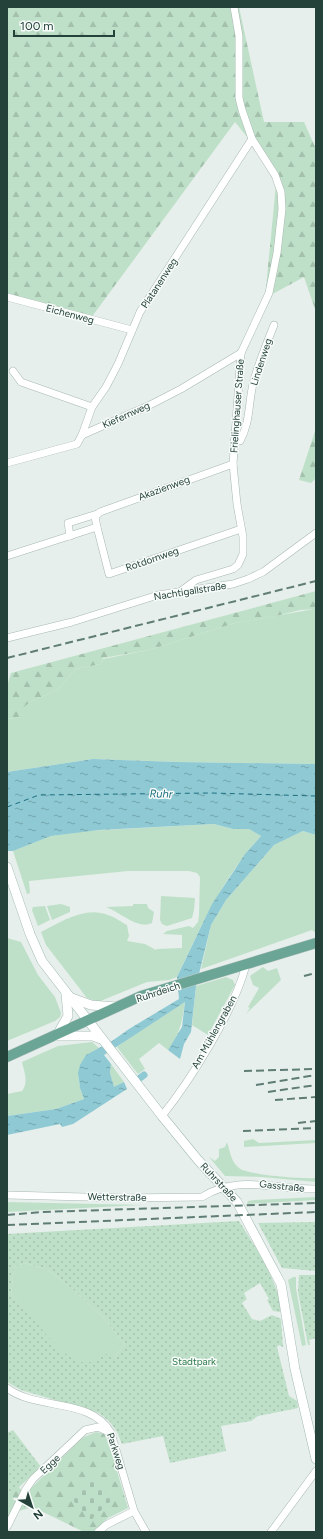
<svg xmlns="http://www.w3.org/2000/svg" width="323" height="1539" viewBox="0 0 323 1539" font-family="Figtree,sans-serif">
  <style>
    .grass { fill: #bfe0c8 }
    .forest { fill: url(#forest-firs) }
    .cemetery { fill: url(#cemetery-stones) }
    .park { fill: url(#park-dots); fill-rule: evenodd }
    .water { fill: url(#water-ripples) }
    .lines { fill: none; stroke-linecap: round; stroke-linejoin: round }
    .canal { stroke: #8ec9d4; stroke-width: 7 }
    .ferry { stroke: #1c6f80; stroke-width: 1; stroke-dasharray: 5 4; stroke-linecap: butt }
    .street-casing { stroke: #a8b8b2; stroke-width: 8 }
    .secondary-casing { stroke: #a4bbb3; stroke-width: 10 }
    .primary-casing { stroke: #c2cac8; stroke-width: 11 }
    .street { stroke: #fff; stroke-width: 7 }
    .secondary { stroke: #fff; stroke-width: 9 }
    .primary { stroke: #6aa596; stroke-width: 10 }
    .rail { stroke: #5f7d75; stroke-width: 2; stroke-dasharray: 8 4; stroke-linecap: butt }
    .labels { text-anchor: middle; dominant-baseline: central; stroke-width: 3; stroke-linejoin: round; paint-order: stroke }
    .street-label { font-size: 10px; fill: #24423a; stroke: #f7fbf9 }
    .park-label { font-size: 10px; fill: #2d7a4b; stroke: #f7fbf9 }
    .water-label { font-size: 11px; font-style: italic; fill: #1c6f80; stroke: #f7fbf9 }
  </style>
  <defs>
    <pattern id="forest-firs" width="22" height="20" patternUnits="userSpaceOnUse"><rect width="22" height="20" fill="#bfe0c8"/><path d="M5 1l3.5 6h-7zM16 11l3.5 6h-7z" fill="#a4c1ad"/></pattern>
    <pattern id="cemetery-stones" width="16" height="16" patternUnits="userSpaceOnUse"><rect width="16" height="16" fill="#bfe0c8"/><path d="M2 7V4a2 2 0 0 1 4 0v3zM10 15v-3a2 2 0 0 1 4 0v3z" fill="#a4c1ad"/></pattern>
    <pattern id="park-dots" width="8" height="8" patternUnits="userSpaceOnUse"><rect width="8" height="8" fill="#bfe0c8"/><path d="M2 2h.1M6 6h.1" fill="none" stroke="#a4c1ad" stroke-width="1.8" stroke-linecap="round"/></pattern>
    <pattern id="water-ripples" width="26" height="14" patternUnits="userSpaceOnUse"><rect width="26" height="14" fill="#8ec9d4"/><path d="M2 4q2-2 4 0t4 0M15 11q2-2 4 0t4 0" fill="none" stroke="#74a5ad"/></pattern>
  </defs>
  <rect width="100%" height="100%" fill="#e6efeb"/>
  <g class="grass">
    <polygon points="314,609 316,609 316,764 177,762 93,759 7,772 7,718 11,719 20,717 17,711 32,701 57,690 76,669 101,664 103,659 149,650 235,623"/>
    <path d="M214,824L233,829H249L261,836C223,877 201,927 177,977L169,980L147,982L98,1002L87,998L46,945L41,932C61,922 85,906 108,915C115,917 121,922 127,925L129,936L127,941L145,944L156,950L157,949L182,948V935L163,934L167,931L189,926L193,928L198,922L199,915L200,877L197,873L189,871H128L29,881L30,893L27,894L13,851L51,836L85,831Z"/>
    <polygon points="303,831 316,835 316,933 312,930 201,969 211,925 226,900 274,845"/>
    <polygon points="161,896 195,898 194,910 192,918 167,926 162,924 160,920"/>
    <polygon points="61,904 70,907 70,912 52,920 47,906"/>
    <path d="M133,904H147L148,908L154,912L152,923C138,930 120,912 106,907L133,906Z"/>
    <polygon points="45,906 50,920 38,926 32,910 33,907"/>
    <polygon points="7,938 21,942 38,975 55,997 61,1013 60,1017 55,1021 7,1041"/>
    <polygon points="263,967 268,971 277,968 281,980 246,1014 250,1008 248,1007 259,988 253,985 250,976"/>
    <polygon points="226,977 233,980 235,985 208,1035 192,1025 196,986"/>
    <path d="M185,1002C182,1023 180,1033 168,1050L159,1043L139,1059L145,1069L138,1074L117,1047L132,1035Z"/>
    <path d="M92,1042L99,1048C76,1061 75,1076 84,1099L56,1109L7,1116V1094L22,1091C29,1083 24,1071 22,1062L58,1046Z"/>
    <polygon points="111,1064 124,1082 114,1088 110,1073"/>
    <polygon points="253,1139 259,1143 316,1140 316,1143 244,1147 244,1141"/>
    <path d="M227,1142C230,1151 231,1162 239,1168C247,1175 303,1179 316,1178V1182L262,1177L225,1176L209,1157L215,1161L219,1157V1149L225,1147Z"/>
    <polygon points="316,1197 316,1200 247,1204 248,1201 255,1200"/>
    <polygon points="7,1202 142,1205 7,1212"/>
    <path d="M25,1263L48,1270L75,1291L103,1317L125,1344L114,1358C103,1361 88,1366 77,1362C57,1354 26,1311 11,1294L14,1267Z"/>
    <polygon points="293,1277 296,1277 296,1288 306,1345 302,1346 288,1280"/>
  </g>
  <g class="forest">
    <polygon points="7,7 239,7 264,122 304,122 316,149 316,312 304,277 265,298 277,174 235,122 91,318 7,294"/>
    <polygon points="316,428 316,478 311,483 299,480"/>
    <polygon points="316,591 316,609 300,610 276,616 235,623 149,650 103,658 101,664 76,669 57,690 32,701 18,711 20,717 11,719 7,718 7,686 11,673"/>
    <polygon points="96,1432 104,1434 108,1441 128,1508 108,1518 94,1532 84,1532 33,1507 11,1513 7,1521 7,1493 19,1487 24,1495 82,1438"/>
  </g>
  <polygon class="cemetery" points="93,1479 112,1500 91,1520 72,1499"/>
  <g class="park">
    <path d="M239,1221C256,1248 275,1277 282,1308L280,1310V1312L273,1311L267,1300L269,1299L260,1283L244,1293L247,1299L242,1303L252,1319L260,1321L272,1315L281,1319L283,1347L279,1345L277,1347L289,1396L297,1401L298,1408L258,1416L251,1421L221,1426L226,1451L170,1463L163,1436L122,1444L117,1432L110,1422L99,1413L21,1390L7,1382V1234ZM25,1263L48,1270L75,1291L103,1317L125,1344L114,1358L109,1353L99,1357L97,1362H78L59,1349L11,1294L14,1267Z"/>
    <polygon points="316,1222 316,1271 282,1268 258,1223"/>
    <polygon points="299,1275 316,1275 316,1338 309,1340 310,1345 308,1345 298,1292"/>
    <polygon points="13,1430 41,1467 7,1498 7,1433"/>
  </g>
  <polygon class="water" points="93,759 177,762 316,764 316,835 303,831 274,845 226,900 211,925 196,986 191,1032 184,1044 180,1059 168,1050 182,1027 185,1002 104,1055 111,1064 110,1073 114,1087 124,1082 127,1089 73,1124 62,1127 60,1124 7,1135 7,1116 56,1109 84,1099 80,1088 78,1073 80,1065 86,1055 112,1041 129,1029 179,999 177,977 212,904 245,854 261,836 249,829 233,829 214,824 99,830 51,836 13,851 7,851 7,772"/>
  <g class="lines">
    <polyline class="canal" points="140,1078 144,1075"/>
    <polyline class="ferry" points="7,807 39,795 211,793 316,796"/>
    <g class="street-casing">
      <g id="street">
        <polyline points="7,297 132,330"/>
        <polyline points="13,371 21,382 92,407"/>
        <polyline points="82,435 92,407 106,387 118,364 140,312 252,139"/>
        <path d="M234,441H240C251,421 248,401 254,380C259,362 267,343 274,325"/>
        <polyline points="7,463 77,444 82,435 148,406 181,389 241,353"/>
        <polyline points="97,527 109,574 241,529"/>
        <polyline points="70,536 68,523 97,514"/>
        <polyline points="7,556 97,527 95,517 100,512 233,464"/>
        <polyline points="181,591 196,580 233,569 238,565 243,554 243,537 237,504 233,464 241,353 269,293 277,253 282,209 281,192 275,175 252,139 242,110 239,98 239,36 234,7"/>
        <polyline points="7,638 72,622 158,595 233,584 248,579 263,572 316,533"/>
        <path d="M162,1116C192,1078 234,1011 246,965"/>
        <path d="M7,1195L124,1198L202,1197C238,1174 277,1190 316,1189"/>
        <path d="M7,1388C37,1411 91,1397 111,1433L134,1511L146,1532"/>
        <polyline points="7,1527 26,1489 33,1479 85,1430 98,1427 111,1433"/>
        <polyline points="98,1532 106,1525 134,1511"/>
        <polyline points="271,1532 316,1471"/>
      </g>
    </g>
    <g class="secondary-casing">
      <g id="secondary">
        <polyline points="7,867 30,934 42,961 162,1116 198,1160 237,1202 281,1284 295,1369 316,1459"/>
        <polyline points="69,997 91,1005 116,1007"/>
        <polyline points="57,1035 68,1016 66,994"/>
        <polyline points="56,1036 93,1036 101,1039"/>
      </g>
    </g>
    <g class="primary-casing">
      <polyline id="primary" points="7,1057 141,996 316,943"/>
    </g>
    <use href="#street" class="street"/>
    <use href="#secondary" class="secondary"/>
    <use href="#primary" class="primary"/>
    <g class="rail">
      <polyline points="7,658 316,581"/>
      <polyline points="304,976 316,973"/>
      <polyline points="244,1071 316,1069"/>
      <polyline points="256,1085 316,1075"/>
      <polyline points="268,1092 316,1085"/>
      <polyline points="275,1100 316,1097"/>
      <polyline points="298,1123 316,1121"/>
      <polyline points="243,1131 316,1128"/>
      <polyline points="7,1215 42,1212 316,1203"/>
      <polyline points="7,1225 316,1212"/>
    </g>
  </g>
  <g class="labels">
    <g class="street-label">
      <text transform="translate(159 283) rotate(-57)">Platanenweg</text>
      <text transform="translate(70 314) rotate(15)">Eichenweg</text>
      <text transform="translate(261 362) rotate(-72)">Lindenweg</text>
      <text transform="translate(237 406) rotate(-86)">Frielinghauser Straße</text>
      <text transform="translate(126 415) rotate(-24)">Kiefernweg</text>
      <text transform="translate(164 488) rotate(-20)">Akazienweg</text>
      <text transform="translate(152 559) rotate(-19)">Rotdornweg</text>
      <text transform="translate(190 591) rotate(-9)">Nachtigallstraße</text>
      <text transform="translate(158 992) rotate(-18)">Ruhrdeich</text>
      <text transform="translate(214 1032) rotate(-61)">Am Mühlengraben</text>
      <text transform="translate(219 1182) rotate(47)">Ruhrstraße</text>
      <text transform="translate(282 1186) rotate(6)">Gasstraße</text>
      <text transform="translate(117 1197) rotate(1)">Wetterstraße</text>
      <text transform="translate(116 1451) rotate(72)">Parkweg</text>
      <text transform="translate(50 1464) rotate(-43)">Egge</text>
    </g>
    <g class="park-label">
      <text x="194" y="1361">Stadtpark</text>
    </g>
    <g class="water-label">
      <text transform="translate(161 794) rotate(1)">Ruhr</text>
    </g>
  </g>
  <rect width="323" height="1539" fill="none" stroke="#24423a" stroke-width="16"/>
  <g transform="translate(32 1507) rotate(141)" stroke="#f7fbf9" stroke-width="3" paint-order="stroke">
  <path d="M0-3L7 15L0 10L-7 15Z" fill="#24423a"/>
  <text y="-6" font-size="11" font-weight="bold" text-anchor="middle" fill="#24423a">N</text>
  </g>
  <path d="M14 30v6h100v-6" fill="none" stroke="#24423a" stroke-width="2"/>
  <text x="20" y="30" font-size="12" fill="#24423a" stroke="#f7fbf9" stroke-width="3" paint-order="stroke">100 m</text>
</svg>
